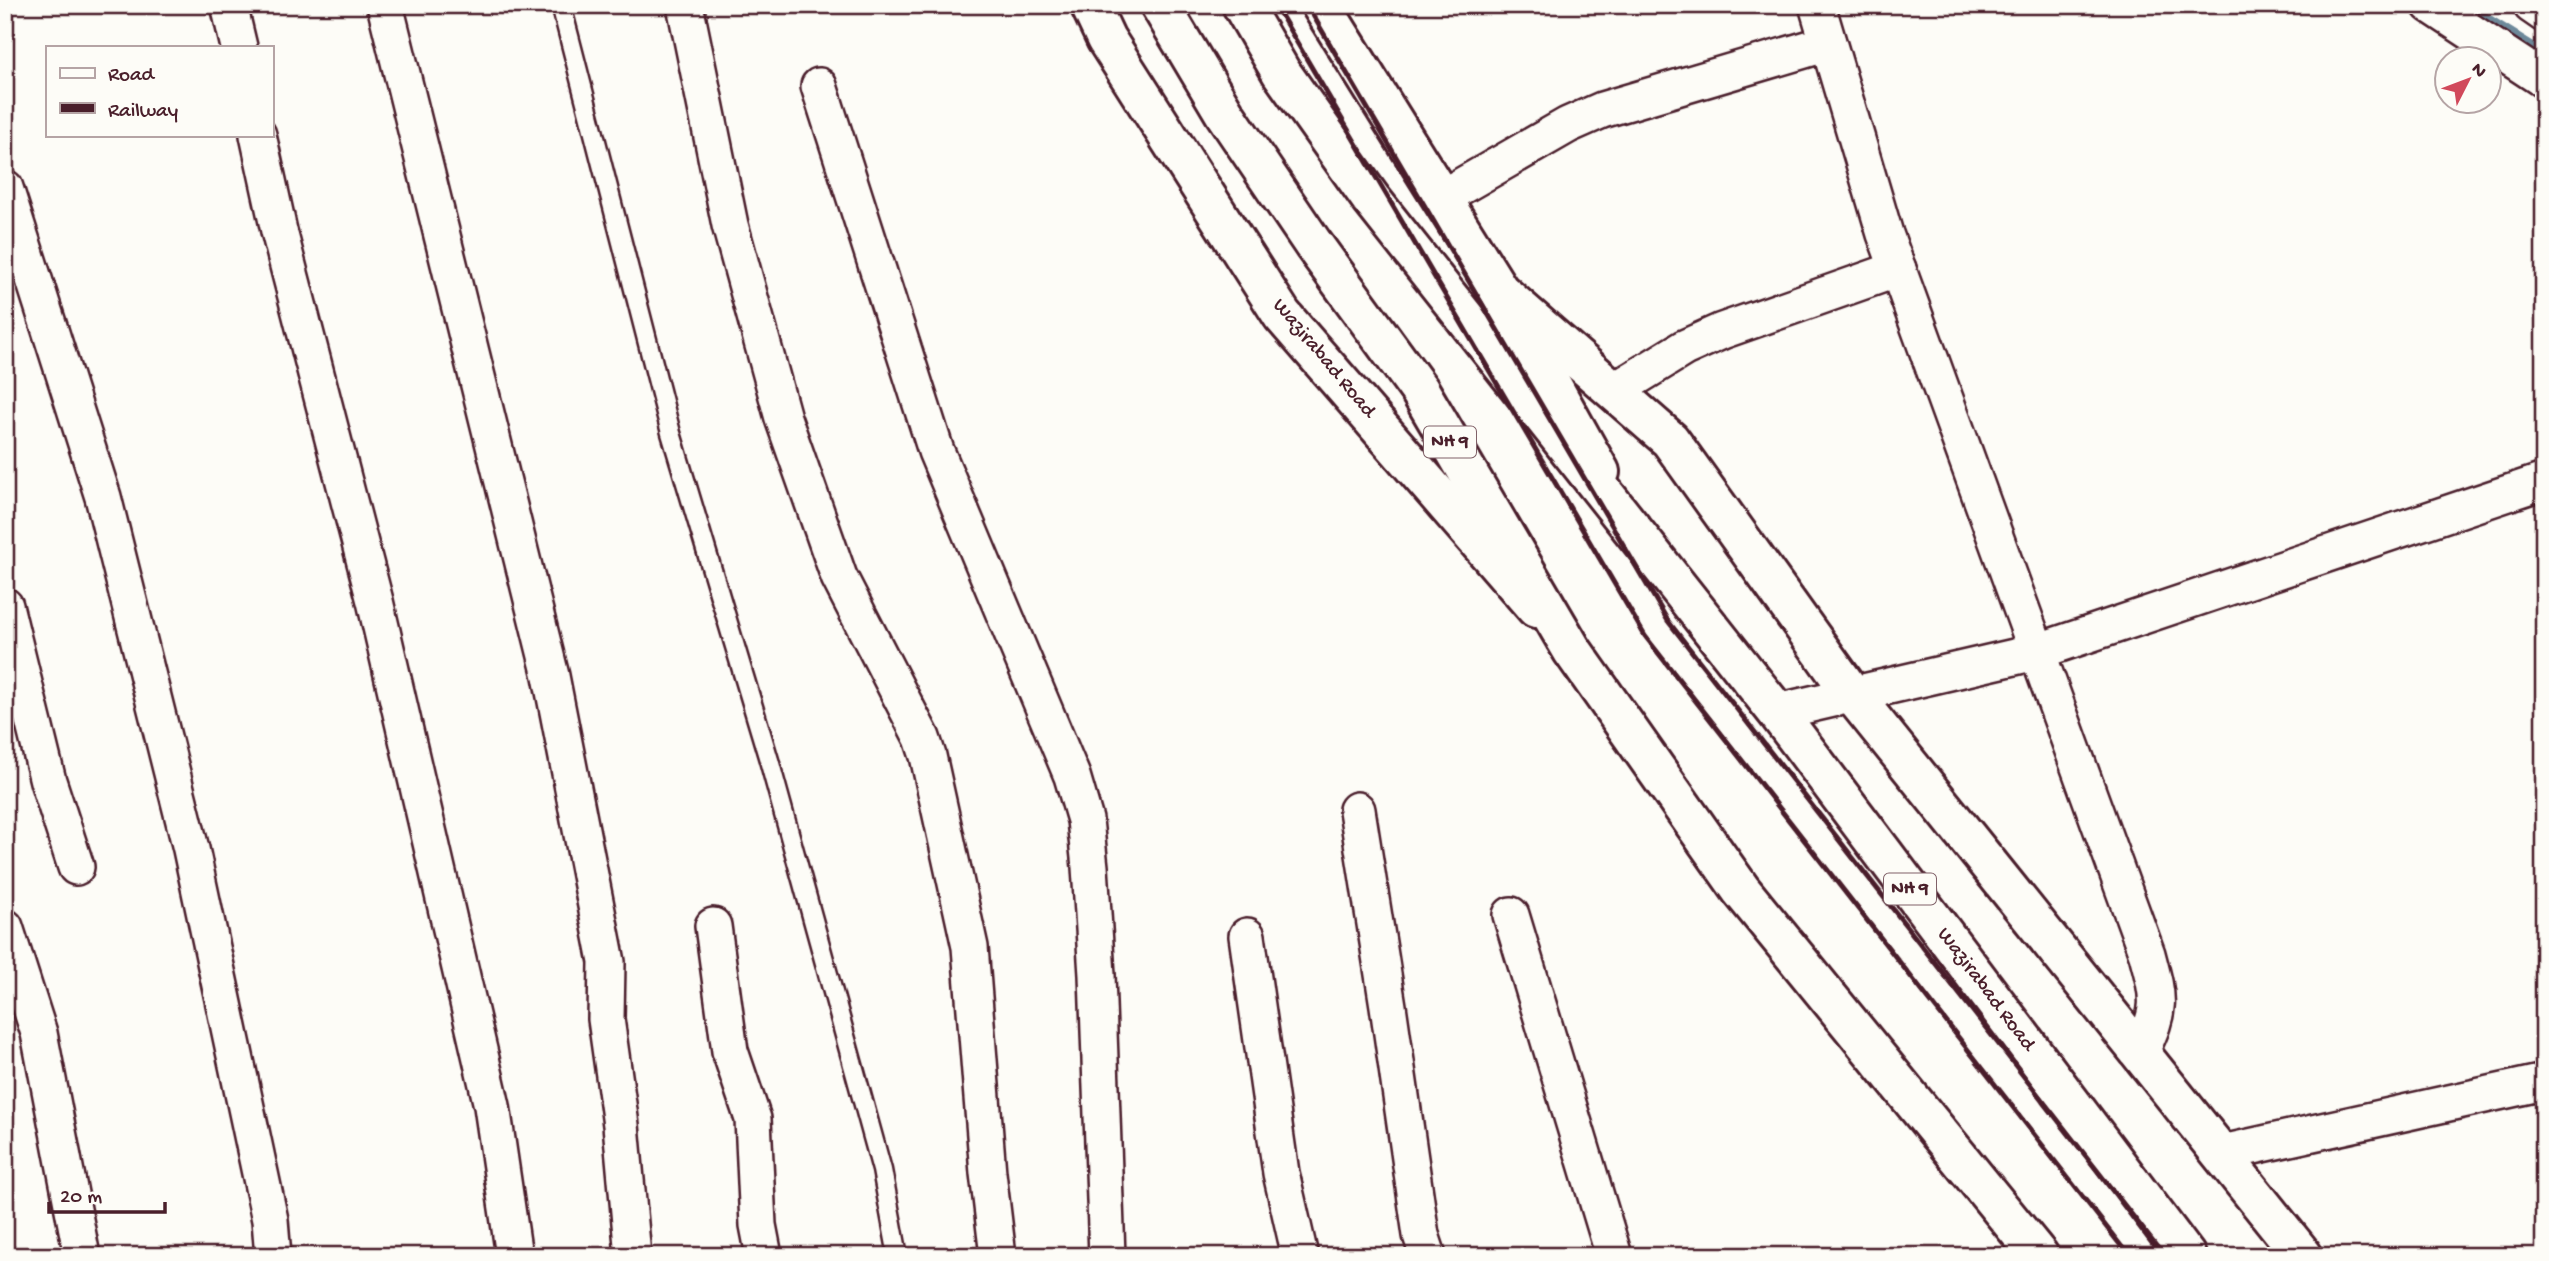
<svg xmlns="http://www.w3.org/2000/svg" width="2549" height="1261" viewBox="0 0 2549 1261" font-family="'Gochi Hand',sans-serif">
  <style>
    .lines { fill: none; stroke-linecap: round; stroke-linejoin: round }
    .stream { stroke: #6d899a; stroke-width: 12 }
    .service-casing { stroke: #4a1f2b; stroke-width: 23 }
    .minor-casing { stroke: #4a1f2b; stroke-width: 40 }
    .tertiary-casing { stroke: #4a1f2b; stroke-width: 44 }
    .secondary-casing { stroke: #4a1f2b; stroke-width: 44 }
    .trunk-casing { stroke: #4a1f2b; stroke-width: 44 }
    .service { stroke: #fdfcf7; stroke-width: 18 }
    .minor { stroke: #fdfcf7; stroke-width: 35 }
    .tertiary { stroke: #fdfcf7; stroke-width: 38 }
    .secondary { stroke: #fdfcf7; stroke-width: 38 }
    .trunk { stroke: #fdfcf7; stroke-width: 38 }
    .rail { stroke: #4a1f2b; stroke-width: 5 }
    .labels { text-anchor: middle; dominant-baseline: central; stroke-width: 6; stroke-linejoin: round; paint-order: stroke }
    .shield { fill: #fdfcf7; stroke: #806168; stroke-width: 2 }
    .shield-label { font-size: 19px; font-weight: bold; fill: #4a1f2b }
    .street-label { font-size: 21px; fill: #4a1f2b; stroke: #fdfcf7 }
  </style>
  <rect width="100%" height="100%" fill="#fdfcf7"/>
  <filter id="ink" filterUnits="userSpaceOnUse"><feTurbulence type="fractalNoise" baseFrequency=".0143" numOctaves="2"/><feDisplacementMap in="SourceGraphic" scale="14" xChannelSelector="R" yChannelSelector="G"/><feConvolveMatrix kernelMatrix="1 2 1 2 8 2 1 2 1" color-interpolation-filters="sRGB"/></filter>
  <g filter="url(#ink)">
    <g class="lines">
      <polyline class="stream" points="2463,5 2544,55"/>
      <g class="service-casing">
        <polyline id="service" points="561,5 671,433 769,760 882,1170 898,1256"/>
      </g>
      <g class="minor-casing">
        <g id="minor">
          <polyline points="229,5 239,47"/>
          <polyline points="385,5 551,676 607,962 606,1019 621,1125 633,1256"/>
          <polyline points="685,5 730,225 783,418 839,577 922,738 928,756 970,947 988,1173 998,1256"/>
          <path d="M1817,5L1885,234L2147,954C2159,999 2162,1008 2141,1051"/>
          <polyline points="2430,5 2544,80"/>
          <polyline points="2531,5 2544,14"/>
          <polyline points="819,86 936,451 1072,776 1085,820 1090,867 1097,975 1107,1256"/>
          <polyline points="258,135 279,231 375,601 492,1106 514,1256"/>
          <polyline points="5,188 103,497 191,849 270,1220 273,1256"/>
          <polyline points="1441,198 1568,125 1602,110 1828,43"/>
          <polyline points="1614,391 1684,348 1722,331 1898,269"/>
          <polyline points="5,606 48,781 76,867"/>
          <polyline points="1777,712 2036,652 2544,481"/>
          <polyline points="1357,810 1388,1006 1421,1235 1428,1256"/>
          <polyline points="1511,915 1614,1256"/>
          <polyline points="713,926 730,1051 753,1119 758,1225 764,1256"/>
          <polyline points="5,927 39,1033 82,1256"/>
          <polyline points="1247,936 1281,1173 1300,1256"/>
          <polyline points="2222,1153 2544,1082"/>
        </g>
      </g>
      <g class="tertiary-casing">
        <polyline id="tertiary" points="1503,294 1670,440 1852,694 2303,1256"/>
      </g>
      <g class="secondary-casing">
        <g id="secondary">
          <polyline points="1090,5 1106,39 1282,315 1536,608"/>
          <polyline points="1321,5 1500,292 1600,472"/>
        </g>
      </g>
      <g class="trunk-casing">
        <g id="trunk">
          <polyline points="1160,5 1225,114 1313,244 1420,391 1572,650 1741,890 2039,1256"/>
          <polyline points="1242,5 1281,72 1371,199 1777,712 2186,1256"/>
        </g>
      </g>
      <use href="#service" class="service"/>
      <use href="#minor" class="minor"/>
      <use href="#tertiary" class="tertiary"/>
      <use href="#secondary" class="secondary"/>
      <use href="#trunk" class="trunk"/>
      <g class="rail">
        <polyline points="1275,5 1645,636 2129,1256"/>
        <polyline points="1307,5 1668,621 2164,1256"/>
      </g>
    </g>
  </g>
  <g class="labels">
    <g class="shield">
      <rect x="1424" y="426.5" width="52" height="31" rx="5"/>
      <rect x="1884" y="873.5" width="52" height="31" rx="5"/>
    </g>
    <g class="shield-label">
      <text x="1450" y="442">NH 9</text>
      <text x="1910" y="889">NH 9</text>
    </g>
    <g class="street-label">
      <text transform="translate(1323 359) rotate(50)">Wazirabad Road</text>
      <text transform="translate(1985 990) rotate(53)">Wazirabad Road</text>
    </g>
  </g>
  <rect width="2549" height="1261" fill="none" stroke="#fdfcf7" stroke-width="28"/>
  <rect x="14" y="14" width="2521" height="1233" fill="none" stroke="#4a1f2b" stroke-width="2.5" filter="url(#ink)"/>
  <rect x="46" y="46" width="228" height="91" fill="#fdfcf7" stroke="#b5a4a5" stroke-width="2"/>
  <rect x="60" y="68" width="35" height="10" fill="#fdfcf7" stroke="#b5a4a5" stroke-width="2"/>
  <text x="108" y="80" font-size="21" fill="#4a1f2b">Road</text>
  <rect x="60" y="103" width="35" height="10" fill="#4a1f2b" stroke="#b5a4a5" stroke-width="2"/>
  <text x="108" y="116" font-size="21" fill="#4a1f2b">Railway</text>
  <g transform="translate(2468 80) rotate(48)"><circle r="33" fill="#fdfcf7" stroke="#b5a4a5" stroke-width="2"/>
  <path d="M0-5L12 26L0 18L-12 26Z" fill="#d1495b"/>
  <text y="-10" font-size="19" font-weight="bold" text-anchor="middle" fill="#4a1f2b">N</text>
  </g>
  <path d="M49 1202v10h116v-10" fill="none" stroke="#4a1f2b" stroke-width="3.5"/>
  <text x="60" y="1202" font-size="21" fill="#4a1f2b" stroke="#fdfcf7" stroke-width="5" paint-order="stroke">20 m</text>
</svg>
